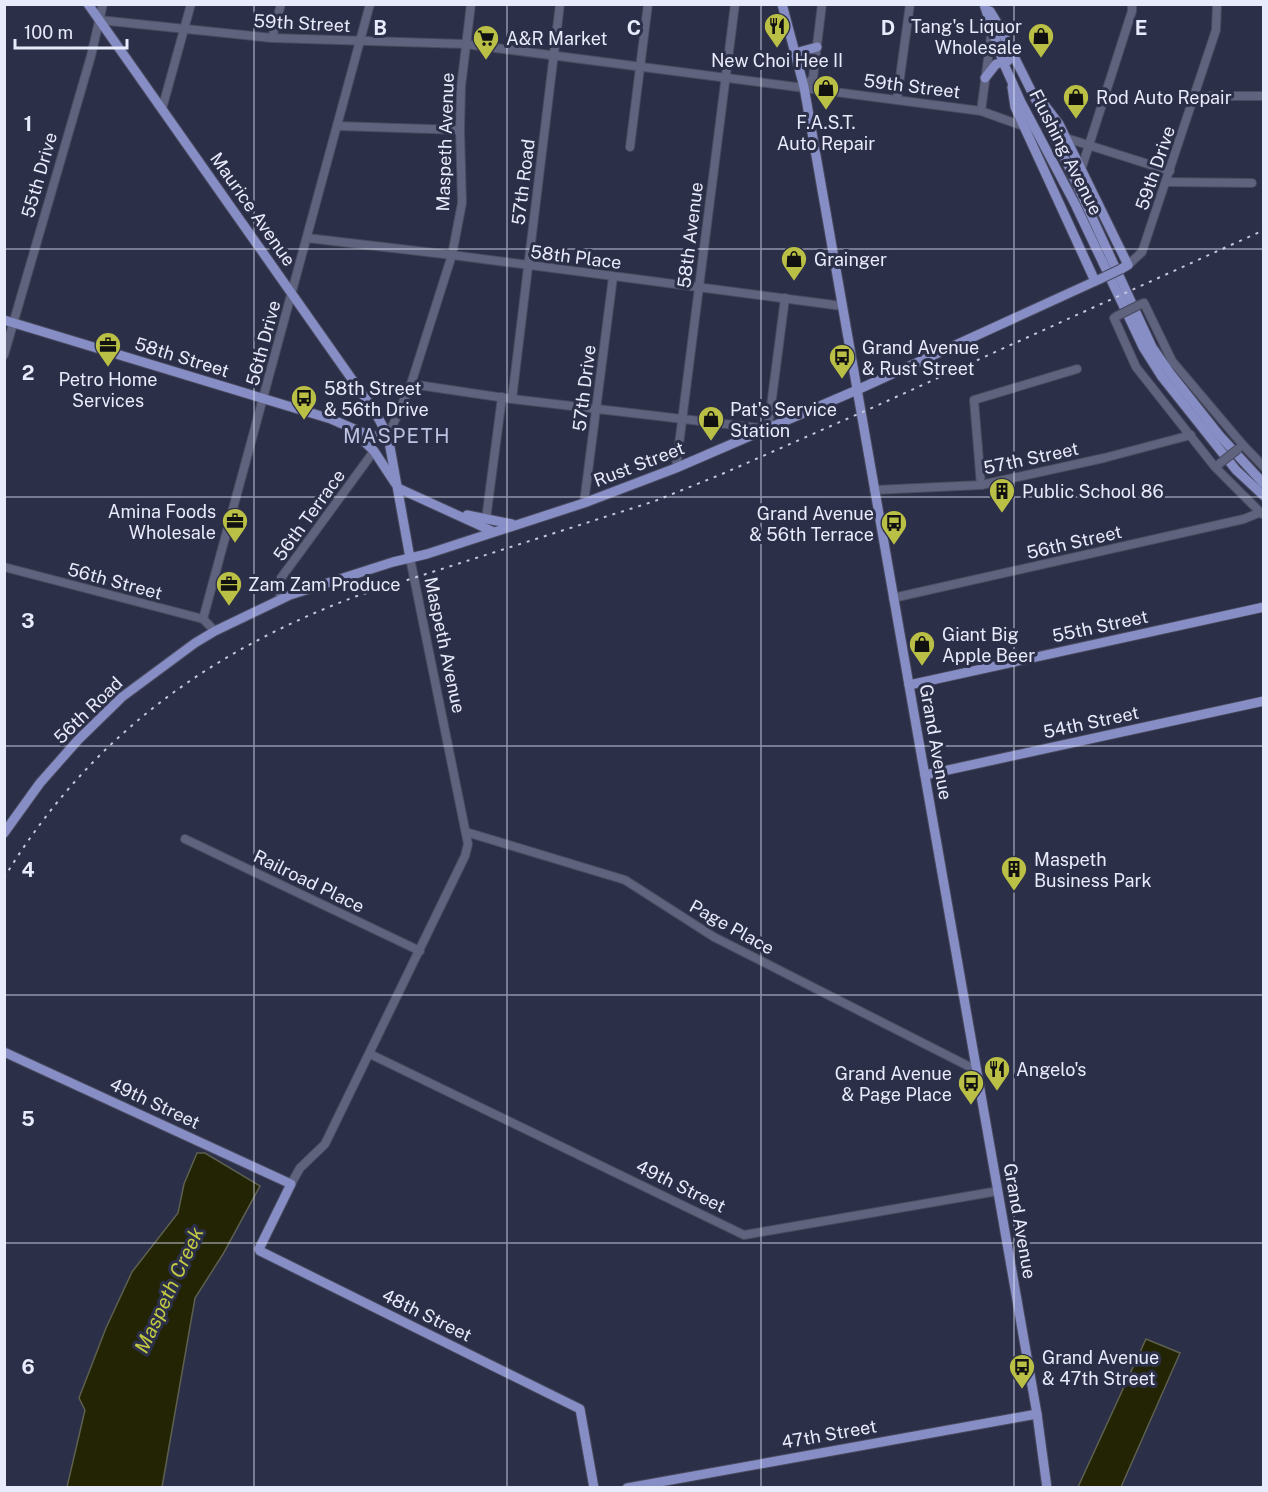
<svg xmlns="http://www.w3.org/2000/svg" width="1268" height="1492" viewBox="0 0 1268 1492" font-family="'Public Sans',sans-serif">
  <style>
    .water { fill: #222404; stroke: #5d604e; stroke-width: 1.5 }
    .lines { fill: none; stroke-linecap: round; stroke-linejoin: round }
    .minor-casing { stroke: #484a5e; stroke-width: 10 }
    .major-casing { stroke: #484a5e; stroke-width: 11 }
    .minor { stroke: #5f637e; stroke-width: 8 }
    .major { stroke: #878ec5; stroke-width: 9 }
    .rail { stroke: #c4c7d9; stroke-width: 2; stroke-dasharray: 3 6; stroke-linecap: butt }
    .minor-bridge-casing { stroke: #484a5e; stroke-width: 10; stroke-linecap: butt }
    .major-bridge-casing { stroke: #484a5e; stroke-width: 11; stroke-linecap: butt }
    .minor-bridge { stroke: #5f637e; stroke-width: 8 }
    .major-bridge { stroke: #878ec5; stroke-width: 9 }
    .grid { fill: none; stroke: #e8ebfb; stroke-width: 1.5; stroke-opacity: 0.55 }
    .labels { text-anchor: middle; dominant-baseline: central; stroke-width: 6; stroke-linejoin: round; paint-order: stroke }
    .street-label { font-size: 18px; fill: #e8ebfb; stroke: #2c2f48 }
    .poi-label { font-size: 18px; fill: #e8ebfb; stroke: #2c2f48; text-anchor: start }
    .neighbourhood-label { font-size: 20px; letter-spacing: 1.5px; fill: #bdc3e2; stroke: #2c2f48 }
    .water-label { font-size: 20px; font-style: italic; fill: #c2c942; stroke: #2c2f48 }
    .grid-label { font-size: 20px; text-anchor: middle; font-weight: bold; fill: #e8ebfb; stroke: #2c2f48; stroke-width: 6; stroke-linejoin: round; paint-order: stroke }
  </style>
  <rect width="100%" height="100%" fill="#2c2f48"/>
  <g class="water">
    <polygon points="197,1153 205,1153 260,1186 223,1254 195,1298 162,1487 67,1487 85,1410 79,1398 106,1328 132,1272 178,1213 184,1184"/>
    <polygon points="1146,1339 1180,1353 1121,1487 1078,1487"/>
  </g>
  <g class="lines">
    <g class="minor-casing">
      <g id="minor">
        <polyline points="99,20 272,38 465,44 981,111 1037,131"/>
        <polyline points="272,38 281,4"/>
        <polyline points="804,87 813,78 822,4"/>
        <polyline points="1195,96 1264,96"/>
        <polyline points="897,99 910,4"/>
        <polyline points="162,109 191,4"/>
        <polyline points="981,111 992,29"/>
        <polyline points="337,126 460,130"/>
        <polyline points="1066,138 1170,171"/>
        <polyline points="630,147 648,4"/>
        <polyline points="1081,170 1132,11 1132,4"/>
        <polyline points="1167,182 1252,183"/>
        <polyline points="307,238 452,255 842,306"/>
        <polyline points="1128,265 1142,252 1216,30 1217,4"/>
        <polyline points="1139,305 1144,303 1172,361 1243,445 1264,467"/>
        <polyline points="1117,316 1114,318 1136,367 1215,467 1262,514"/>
        <polyline points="4,355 91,56 103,4"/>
        <polyline points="411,384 512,399 768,429 785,298"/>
        <polyline points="512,399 560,4"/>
        <polyline points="388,436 411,384 452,255 462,203 460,130 461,87 471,4"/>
        <polyline points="676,468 735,4"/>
        <polyline points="981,485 974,400 1077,369"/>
        <polyline points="874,490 981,485 1104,458 1191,435"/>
        <polyline points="584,503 613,277"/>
        <polyline points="486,519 502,397"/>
        <polyline points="4,567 203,619 215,631"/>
        <polyline points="893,598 1244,519 1261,512"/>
        <polyline points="280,599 281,578 374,451"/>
        <polyline points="203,619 370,4"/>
        <polyline points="466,832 625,880 714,937 976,1070"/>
        <polyline points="185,839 420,951"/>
        <polyline points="370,1054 744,1235 998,1191"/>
        <polyline points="291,1184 300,1168 325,1144 465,856 468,844 410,558"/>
      </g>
    </g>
    <g class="major-casing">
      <g id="major">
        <polyline points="88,4 375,412 388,436 410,558"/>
        <polyline points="782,4 804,87 1037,1414 1047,1488"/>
        <polyline points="984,4 1003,62 1021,102 1075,204 1143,347 1162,377 1236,470 1264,496"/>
        <polyline points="990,11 999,26 1067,163 1152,347 1170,373 1220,436 1264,484"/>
        <polyline points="795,53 817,47"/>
        <polyline points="985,78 996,64 1008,61"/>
        <polyline points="1012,87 1015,107 1095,281"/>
        <polyline points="1040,99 1059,124 1128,265 1121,269"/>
        <polyline points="4,320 331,419 370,436 388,436"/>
        <polyline points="353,431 374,451 395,483"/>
        <polyline points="398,488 492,531"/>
        <polyline points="467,515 512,524"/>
        <polyline points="909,685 1264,607"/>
        <polyline points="925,775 1264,701"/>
        <polyline points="4,833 40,783 78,740 122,697 195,643 215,631 290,595 393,562 427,554 584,503 676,468 857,390 1100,279"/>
        <polyline points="4,1052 291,1184 259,1249 260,1251 580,1409 594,1488"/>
        <polyline points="627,1488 1037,1414"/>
      </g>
    </g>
    <use href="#minor" class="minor"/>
    <use href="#major" class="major"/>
    <path class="rail" d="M4,878C88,739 207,652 357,596L655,501L722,474L874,407L1264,230"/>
    <g class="minor-bridge-casing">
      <g id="minor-bridge">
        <polyline points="1117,316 1139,305"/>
        <polyline points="1219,464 1238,449"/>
      </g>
    </g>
    <g class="major-bridge-casing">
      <polyline id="major-bridge" points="1100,279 1121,269"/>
    </g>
    <use href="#minor-bridge" class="minor-bridge"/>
    <use href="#major-bridge" class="major-bridge"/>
  </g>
  <path class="grid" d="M254,4V1488M507,4V1488M761,4V1488M1014,4V1488M4,249H1264M4,497H1264M4,746H1264M4,995H1264M4,1243H1264"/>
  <defs>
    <g id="restaurant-pin" transform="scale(1.35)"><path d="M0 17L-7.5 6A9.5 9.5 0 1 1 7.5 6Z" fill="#bac045" stroke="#2c2f48"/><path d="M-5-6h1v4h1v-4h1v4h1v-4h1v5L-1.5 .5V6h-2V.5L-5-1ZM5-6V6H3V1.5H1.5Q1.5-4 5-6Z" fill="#111"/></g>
    <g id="shop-pin" transform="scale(1.35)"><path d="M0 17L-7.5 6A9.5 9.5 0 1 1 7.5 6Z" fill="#bac045" stroke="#2c2f48"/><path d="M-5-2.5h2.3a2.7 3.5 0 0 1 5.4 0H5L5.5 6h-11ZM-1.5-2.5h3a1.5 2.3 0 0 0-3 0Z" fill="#111"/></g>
    <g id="supermarket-pin" transform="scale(1.35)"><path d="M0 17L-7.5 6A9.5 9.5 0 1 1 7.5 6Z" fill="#bac045" stroke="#2c2f48"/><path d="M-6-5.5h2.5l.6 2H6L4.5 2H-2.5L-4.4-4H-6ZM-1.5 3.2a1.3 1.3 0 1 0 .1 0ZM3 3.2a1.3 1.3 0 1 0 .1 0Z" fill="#111"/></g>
    <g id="office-pin" transform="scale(1.35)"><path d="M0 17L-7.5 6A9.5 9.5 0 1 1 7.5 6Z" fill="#bac045" stroke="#2c2f48"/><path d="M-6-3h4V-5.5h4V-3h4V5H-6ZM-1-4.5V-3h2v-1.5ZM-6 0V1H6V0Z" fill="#111"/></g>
    <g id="bus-pin" transform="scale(1.35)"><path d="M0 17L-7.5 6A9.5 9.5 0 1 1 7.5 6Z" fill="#bac045" stroke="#2c2f48"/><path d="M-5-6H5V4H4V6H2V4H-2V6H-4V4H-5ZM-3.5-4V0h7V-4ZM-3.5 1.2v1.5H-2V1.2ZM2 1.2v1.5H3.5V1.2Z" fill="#111"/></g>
    <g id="building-pin" transform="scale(1.35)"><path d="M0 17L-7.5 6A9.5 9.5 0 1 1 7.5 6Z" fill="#bac045" stroke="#2c2f48"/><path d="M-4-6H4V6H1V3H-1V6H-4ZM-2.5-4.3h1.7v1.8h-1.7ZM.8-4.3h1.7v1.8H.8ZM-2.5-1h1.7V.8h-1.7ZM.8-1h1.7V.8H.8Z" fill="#111"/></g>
  </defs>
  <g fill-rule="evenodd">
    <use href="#restaurant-pin" x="777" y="26"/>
    <use href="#shop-pin" x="1041" y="36"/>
    <use href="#supermarket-pin" x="486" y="38"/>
    <use href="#shop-pin" x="826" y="88"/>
    <use href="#shop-pin" x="1076" y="97"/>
    <use href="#shop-pin" x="794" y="259"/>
    <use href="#office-pin" x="108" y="345"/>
    <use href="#bus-pin" x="842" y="357"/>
    <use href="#bus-pin" x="304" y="398"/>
    <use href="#shop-pin" x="711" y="419"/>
    <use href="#building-pin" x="1002" y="491"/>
    <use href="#office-pin" x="235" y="521"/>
    <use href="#bus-pin" x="894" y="523"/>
    <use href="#office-pin" x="229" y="584"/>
    <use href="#shop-pin" x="922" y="644"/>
    <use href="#building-pin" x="1014" y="869"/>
    <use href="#restaurant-pin" x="997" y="1069"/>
    <use href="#bus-pin" x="971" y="1083"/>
    <use href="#bus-pin" x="1022" y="1367"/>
  </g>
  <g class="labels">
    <g class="street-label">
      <text transform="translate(302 23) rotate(3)">59th Street</text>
      <text transform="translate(912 86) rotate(7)">59th Street</text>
      <text transform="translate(445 142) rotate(-88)">Maspeth Avenue</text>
      <text transform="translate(1066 152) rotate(63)">Flushing Avenue</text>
      <text transform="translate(1155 168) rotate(-71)">59th Drive</text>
      <text transform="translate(39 175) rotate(-74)">55th Drive</text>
      <text transform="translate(523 182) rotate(-83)">57th Road</text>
      <text transform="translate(253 209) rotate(55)">Maurice Avenue</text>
      <text transform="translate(690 235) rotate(-83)">58th Avenue</text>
      <text transform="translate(576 257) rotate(7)">58th Place</text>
      <text transform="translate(263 343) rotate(-75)">56th Drive</text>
      <text transform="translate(182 357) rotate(17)">58th Street</text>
      <text transform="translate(584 388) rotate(-83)">57th Drive</text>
      <text transform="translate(1031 458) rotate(-12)">57th Street</text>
      <text transform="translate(639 464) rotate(-21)">Rust Street</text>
      <text transform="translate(309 515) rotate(-54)">56th Terrace</text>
      <text transform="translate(1074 542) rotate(-13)">56th Street</text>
      <text transform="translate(115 581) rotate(15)">56th Street</text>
      <text transform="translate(1100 626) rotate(-12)">55th Street</text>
      <text transform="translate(445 645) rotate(78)">Maspeth Avenue</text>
      <text transform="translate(88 710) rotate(-44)">56th Road</text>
      <text transform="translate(1091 722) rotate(-12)">54th Street</text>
      <text transform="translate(936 742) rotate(80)">Grand Avenue</text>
      <text transform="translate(309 881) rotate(26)">Railroad Place</text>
      <text transform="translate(732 927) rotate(29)">Page Place</text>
      <text transform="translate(155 1103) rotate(25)">49th Street</text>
      <text transform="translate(681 1186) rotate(26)">49th Street</text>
      <text transform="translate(1020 1221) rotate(80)">Grand Avenue</text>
      <text transform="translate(427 1315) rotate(26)">48th Street</text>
      <text transform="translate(829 1434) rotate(-10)">47th Street</text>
    </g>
    <g class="poi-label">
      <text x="1022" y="26" text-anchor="end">Tang's Liquor<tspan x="1022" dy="21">Wholesale</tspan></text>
      <text x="506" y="38">A&amp;R Market</text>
      <text x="777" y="60" text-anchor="middle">New Choi Hee II</text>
      <text x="1096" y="97">Rod Auto Repair</text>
      <text x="826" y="122" text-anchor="middle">F.A.S.T.<tspan x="826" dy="21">Auto Repair</tspan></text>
      <text x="814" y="259">Grainger</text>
      <text x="862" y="347">Grand Avenue<tspan x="862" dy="21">&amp; Rust Street</tspan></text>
      <text x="108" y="379" text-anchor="middle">Petro Home<tspan x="108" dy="21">Services</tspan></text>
      <text x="324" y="388">58th Street<tspan x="324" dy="21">&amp; 56th Drive</tspan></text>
      <text x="730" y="409">Pat's Service<tspan x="730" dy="21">Station</tspan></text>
      <text x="1022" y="491">Public School 86</text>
      <text x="216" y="511" text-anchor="end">Amina Foods<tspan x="216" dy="21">Wholesale</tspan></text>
      <text x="874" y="513" text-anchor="end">Grand Avenue<tspan x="874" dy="21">&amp; 56th Terrace</tspan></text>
      <text x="248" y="584">Zam Zam Produce</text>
      <text x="942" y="634">Giant Big<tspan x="942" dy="21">Apple Beer</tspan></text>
      <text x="1034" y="859">Maspeth<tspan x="1034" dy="21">Business Park</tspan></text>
      <text x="1016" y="1069">Angelo's</text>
      <text x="952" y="1073" text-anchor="end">Grand Avenue<tspan x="952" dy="21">&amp; Page Place</tspan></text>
      <text x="1042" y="1357">Grand Avenue<tspan x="1042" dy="21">&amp; 47th Street</tspan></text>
    </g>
    <g class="neighbourhood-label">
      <text x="397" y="436">MASPETH</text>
    </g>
    <g class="water-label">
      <text transform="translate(169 1290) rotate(-65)">Maspeth Creek</text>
    </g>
  </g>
  <g class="grid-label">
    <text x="380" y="35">B</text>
    <text x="634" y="35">C</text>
    <text x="888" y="35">D</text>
    <text x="1141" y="35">E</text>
    <text x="28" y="131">1</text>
    <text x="28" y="380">2</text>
    <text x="28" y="628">3</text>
    <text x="28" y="877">4</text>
    <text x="28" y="1126">5</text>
    <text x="28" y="1374">6</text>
  </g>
  <rect width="1268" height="1492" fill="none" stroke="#e8ebfb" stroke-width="12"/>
  <path d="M15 39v9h112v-9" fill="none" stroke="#e8ebfb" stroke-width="3"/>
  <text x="24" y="39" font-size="18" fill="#e8ebfb" stroke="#2c2f48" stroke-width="4.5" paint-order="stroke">100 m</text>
</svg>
